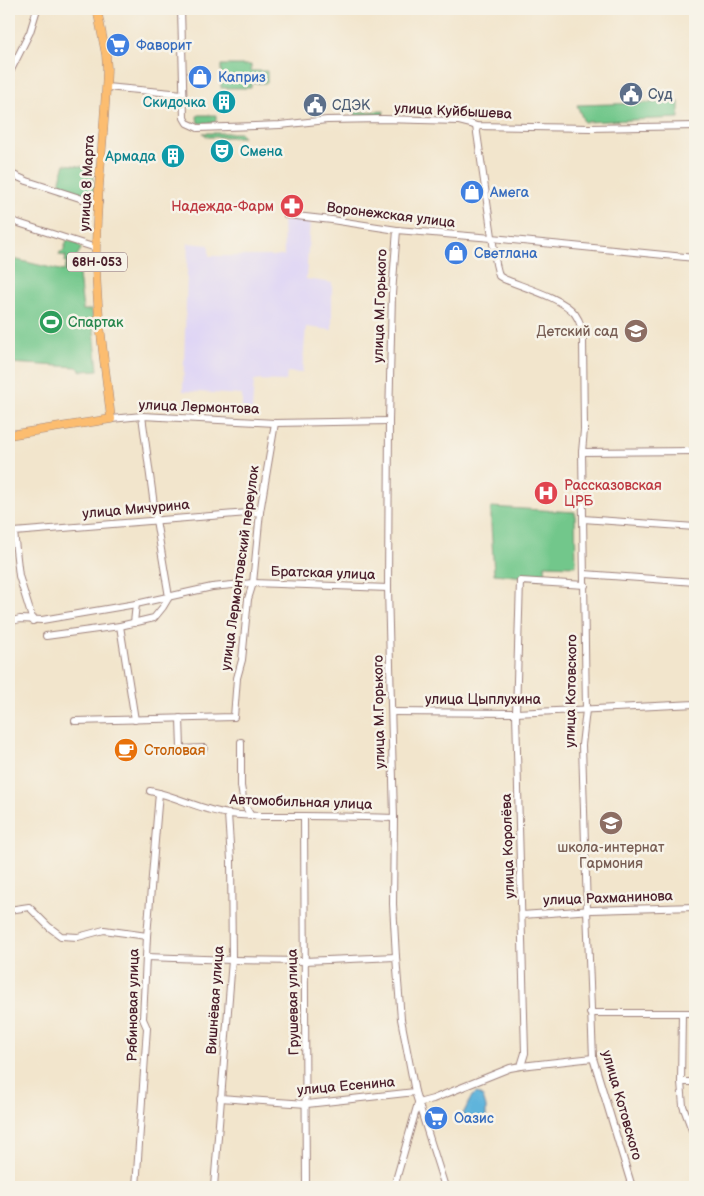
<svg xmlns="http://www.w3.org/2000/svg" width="704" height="1196" viewBox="0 0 704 1196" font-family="'Balsamiq Sans',sans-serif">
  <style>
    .built { fill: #dfd5f5 }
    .green { fill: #72c78b; stroke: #5e735b }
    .water { fill: #5fb4db; stroke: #546a83 }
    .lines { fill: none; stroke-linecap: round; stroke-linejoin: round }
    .minor-casing { stroke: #9e827c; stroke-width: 8 }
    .major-casing { stroke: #9e827c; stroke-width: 9 }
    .minor { stroke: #fff; stroke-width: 6 }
    .major { stroke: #fcbd6f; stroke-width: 8 }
    .labels { text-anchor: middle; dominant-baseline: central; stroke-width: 5; stroke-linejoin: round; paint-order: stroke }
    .shield { fill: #f7f3e8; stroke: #7e5f64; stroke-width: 1 }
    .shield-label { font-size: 12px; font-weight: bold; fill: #4a1f2b }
    .shop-label { font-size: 14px; fill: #366cbe; stroke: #f7f3e8; text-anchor: start }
    .service-label { font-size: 14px; fill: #4e5e75; stroke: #f7f3e8; text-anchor: start }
    .culture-label { font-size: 14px; fill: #0d838f; stroke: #f7f3e8; text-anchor: end }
    .street-label { font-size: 14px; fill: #4a1f2b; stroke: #f7f3e8 }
    .health-label { font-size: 14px; fill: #be3a42; stroke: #f7f3e8; text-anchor: end }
    .leisure-label { font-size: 14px; fill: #27864d; stroke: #f7f3e8; text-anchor: start }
    .education-label { font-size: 14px; fill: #785e54; stroke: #f7f3e8; text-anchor: end }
    .food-label { font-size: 14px; fill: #c56008; stroke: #f7f3e8; text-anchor: start }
  </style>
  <rect width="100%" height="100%" fill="#f7f3e8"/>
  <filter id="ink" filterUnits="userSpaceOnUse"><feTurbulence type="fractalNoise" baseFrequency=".02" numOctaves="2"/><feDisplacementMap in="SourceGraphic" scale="10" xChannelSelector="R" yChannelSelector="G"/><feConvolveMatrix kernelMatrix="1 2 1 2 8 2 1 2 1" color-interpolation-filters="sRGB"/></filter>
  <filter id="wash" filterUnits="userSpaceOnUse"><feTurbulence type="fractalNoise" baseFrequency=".0096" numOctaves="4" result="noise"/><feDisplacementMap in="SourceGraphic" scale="20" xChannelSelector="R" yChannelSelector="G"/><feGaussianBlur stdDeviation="1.12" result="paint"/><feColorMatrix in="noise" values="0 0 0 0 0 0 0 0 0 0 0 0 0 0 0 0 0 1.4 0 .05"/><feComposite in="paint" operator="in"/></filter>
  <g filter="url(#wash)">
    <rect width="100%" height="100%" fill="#f2e5cc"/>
    <polygon class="built" points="283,218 310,222 306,279 332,283 332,330 306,327 302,373 287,372 286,381 254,380 252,410 242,410 242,395 183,391 188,243 209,245 209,256 284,256"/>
    <g class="green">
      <polygon points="221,65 251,65 251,71 267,71 267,83 251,83 251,88 221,88"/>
      <polygon points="679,102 679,118 584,122 577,105"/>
      <polygon points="384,111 383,115 379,118 356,118 355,112"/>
      <polygon points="198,115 216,115 216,121 213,123 198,123 197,117"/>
      <polygon points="203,133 241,133 243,137 208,137"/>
      <path d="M65,164L93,168L94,189L92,196L63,190C56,183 63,172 65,164Z"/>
      <polygon points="67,240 78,244 81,249 72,264 78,266 83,310 92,310 98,370 81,371 77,367 9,363 9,258 64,271 67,262 65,262 66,256 59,255 60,252 63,252"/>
      <polygon points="491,507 575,512 576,566 545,565 546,579 494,574 491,525"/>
    </g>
    <polygon class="water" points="477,1093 483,1097 486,1107 486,1119 462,1116 472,1096"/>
  </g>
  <g filter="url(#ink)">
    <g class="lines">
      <g class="minor-casing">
        <g id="minor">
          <polyline points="181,9 184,118 187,123 198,128 280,125 327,120 383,119 459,121 471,124 476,126 590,128 695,126"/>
          <polyline points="9,74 30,32 37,9"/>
          <polyline points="106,87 183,94"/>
          <path d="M476,126L496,264L499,276L504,279C523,287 563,298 575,314C581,322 582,331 583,340L584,430L582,452L586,710L582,745L587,910L593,1058L632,1187"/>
          <polyline points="9,173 27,181 92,202 99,202"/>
          <polyline points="287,215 332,220 397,230 492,238 695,258"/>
          <polyline points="9,220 96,248"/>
          <polyline points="397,230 392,294 389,421 388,588 394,818 393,904 396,957 401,1019 415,1092 445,1187"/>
          <polyline points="111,419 142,416 275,423 389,421"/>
          <polyline points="582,452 695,451"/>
          <polyline points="583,519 695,527"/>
          <polyline points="584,574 695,582"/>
          <polyline points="33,621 19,576 14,532 260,512"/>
          <polyline points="9,622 20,619 42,620 136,604 212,587 253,583 388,588"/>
          <polyline points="134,623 136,604"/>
          <polyline points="120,626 135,720"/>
          <polyline points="46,636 120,626 154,618 163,607 169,597 156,520 142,416"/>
          <polyline points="392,712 516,713 695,704"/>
          <polyline points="180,718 181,749 204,748"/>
          <polyline points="75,721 234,717 237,678 242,660 248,599 253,583 260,512 275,423"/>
          <polyline points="241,742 241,786 244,804 251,816"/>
          <path d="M150,791C177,796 202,811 230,814C254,817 279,816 303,816C333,816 364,817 394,818"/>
          <polyline points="304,816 306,1187"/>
          <polyline points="9,910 29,907 49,927 61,936 78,937 104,930 147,936"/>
          <polyline points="522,915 592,910 695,907"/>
          <polyline points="146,957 232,960 304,961 396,957"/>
          <polyline points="590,1013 695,1013"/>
          <polyline points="682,1013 681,1082 683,1106 695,1138"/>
          <polyline points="521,1066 593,1058"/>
          <polyline points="681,1082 695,1082"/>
          <polyline points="220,1098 307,1104 415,1092"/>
          <polyline points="136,1187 147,1028 143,1019 147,936 159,793"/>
          <polyline points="214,1187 232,960 231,860 228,814"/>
          <polyline points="394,1187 418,1103 433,1099 510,1068 521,1066 525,1053 516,713 520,581 585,585"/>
        </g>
      </g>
      <g class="major-casing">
        <path id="major" d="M9,435L111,419C105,362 95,305 96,248C97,188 105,128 107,68L106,55L97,9"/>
      </g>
      <use href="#minor" class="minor"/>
      <use href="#major" class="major"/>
    </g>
  </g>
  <defs>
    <g id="supermarket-disc" transform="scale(1.25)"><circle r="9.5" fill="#3f7fe0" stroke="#f7f3e8"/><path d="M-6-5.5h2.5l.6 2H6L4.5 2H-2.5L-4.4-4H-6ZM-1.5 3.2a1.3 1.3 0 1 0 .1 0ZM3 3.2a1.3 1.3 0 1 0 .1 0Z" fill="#fff"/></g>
    <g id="shop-disc" transform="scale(1.25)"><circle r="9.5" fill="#3f7fe0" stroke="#f7f3e8"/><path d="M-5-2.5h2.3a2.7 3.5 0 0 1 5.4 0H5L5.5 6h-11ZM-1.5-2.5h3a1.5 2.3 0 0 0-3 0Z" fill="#fff"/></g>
    <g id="civic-disc" transform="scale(1.25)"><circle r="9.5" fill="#5c6f8a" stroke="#f7f3e8"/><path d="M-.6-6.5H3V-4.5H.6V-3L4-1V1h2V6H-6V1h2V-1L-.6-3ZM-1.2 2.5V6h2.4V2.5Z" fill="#fff"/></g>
    <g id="building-disc" transform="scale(1.25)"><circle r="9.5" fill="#0f9aa8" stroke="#f7f3e8"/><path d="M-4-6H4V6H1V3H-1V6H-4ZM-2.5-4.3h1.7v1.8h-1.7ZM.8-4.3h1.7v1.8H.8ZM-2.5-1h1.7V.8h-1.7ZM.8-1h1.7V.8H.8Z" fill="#fff"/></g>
    <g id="theatre-disc" transform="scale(1.25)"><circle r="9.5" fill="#0f9aa8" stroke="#f7f3e8"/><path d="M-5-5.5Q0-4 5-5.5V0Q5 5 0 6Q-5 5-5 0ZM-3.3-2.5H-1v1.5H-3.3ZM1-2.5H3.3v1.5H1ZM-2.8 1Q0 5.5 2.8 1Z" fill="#fff"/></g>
    <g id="pharmacy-disc" transform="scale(1.25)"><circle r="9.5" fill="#e0444e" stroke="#f7f3e8"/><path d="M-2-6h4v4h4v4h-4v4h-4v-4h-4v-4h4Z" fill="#fff"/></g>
    <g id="stadium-disc" transform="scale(1.25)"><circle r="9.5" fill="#2e9e5b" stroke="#f7f3e8"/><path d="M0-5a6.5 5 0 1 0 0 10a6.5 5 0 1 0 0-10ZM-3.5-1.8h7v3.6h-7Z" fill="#fff"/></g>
    <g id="school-disc" transform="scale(1.25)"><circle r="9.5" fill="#8d6e63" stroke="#f7f3e8"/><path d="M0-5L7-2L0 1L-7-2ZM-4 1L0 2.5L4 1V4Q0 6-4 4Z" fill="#fff"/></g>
    <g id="hospital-disc" transform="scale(1.25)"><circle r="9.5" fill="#e0444e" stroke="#f7f3e8"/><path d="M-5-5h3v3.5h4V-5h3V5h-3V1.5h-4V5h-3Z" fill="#fff"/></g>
    <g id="cafe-disc" transform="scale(1.25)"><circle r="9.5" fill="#e8710a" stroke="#f7f3e8"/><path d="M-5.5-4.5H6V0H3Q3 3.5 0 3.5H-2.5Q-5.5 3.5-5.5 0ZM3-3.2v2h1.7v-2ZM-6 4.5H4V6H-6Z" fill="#fff"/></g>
  </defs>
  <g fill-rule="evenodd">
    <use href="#supermarket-disc" x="118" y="45"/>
    <use href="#shop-disc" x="200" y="77"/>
    <use href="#civic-disc" x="631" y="94"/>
    <use href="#building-disc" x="224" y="102"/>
    <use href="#civic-disc" x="315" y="105"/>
    <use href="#theatre-disc" x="222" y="151"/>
    <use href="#building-disc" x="173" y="156"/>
    <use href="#shop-disc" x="472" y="192"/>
    <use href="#pharmacy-disc" x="292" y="206"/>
    <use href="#shop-disc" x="456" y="253"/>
    <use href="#stadium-disc" x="51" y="322"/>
    <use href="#school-disc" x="636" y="331"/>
    <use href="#hospital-disc" x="546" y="493"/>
    <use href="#cafe-disc" x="126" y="750"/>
    <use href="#school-disc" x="611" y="823"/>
    <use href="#supermarket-disc" x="436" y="1118"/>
  </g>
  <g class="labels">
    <rect class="shield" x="67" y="252.5" width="60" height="19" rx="4"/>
    <g class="shield-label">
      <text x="97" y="262">68Н-053</text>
    </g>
    <g class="shop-label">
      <text x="136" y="45">Фаворит</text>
      <text x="218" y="77">Каприз</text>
      <text x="490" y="192">Амега</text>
      <text x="474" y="253">Светлана</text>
      <text x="454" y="1118">Оазис</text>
    </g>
    <g class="service-label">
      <text x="648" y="94">Суд</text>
      <text x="332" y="105">СДЭК</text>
    </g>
    <g class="culture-label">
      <text x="206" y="102">Скидочка</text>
      <text x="240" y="151" text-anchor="start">Смена</text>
      <text x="156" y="156">Армада</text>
    </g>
    <g class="street-label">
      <text transform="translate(453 111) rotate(3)">улица Куйбышева</text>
      <text transform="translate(87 183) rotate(-87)">улица 8 Марта</text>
      <text transform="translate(391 215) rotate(7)">Воронежская улица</text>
      <text transform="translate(380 306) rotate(-88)">улица М.Горького</text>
      <text transform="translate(199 407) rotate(2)">улица Лермонтова</text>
      <text transform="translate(136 509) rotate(-5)">улица Мичурина</text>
      <text transform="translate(240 568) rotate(-82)">улица Лермонтовский переулок</text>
      <text transform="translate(323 573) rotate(2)">Братская улица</text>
      <text transform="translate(571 691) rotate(-89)">улица Котовского</text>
      <text x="483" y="699">улица Цыплухина</text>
      <text transform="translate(379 712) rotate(-91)">улица М.Горького</text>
      <text transform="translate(301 802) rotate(2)">Автомобильная улица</text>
      <text transform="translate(508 846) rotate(-92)">улица Королёва</text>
      <text transform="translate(608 898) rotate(-2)">улица Рахманинова</text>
      <text transform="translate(215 1000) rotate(-86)">Вишнёвая улица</text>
      <text transform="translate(293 1002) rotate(-91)">Грушевая улица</text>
      <text transform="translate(133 1005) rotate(-89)">Рябиновая улица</text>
      <text transform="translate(346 1086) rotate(-5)">улица Есенина</text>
      <text transform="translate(622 1105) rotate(74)">улица Котовского</text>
    </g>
    <g class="health-label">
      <text x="274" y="206">Надежда-Фарм</text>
      <text x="564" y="485" text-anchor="start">Рассказовская<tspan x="564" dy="16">ЦРБ</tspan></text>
    </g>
    <g class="leisure-label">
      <text x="68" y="322">Спартак</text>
    </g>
    <g class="education-label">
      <text x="618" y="331">Детский сад</text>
      <text x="611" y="847" text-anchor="middle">школа-интернат<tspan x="611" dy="16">Гармония</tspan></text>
    </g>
    <g class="food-label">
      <text x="144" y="750">Столовая</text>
    </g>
  </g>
  <rect width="704" height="1196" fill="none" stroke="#f7f3e8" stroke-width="30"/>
</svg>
